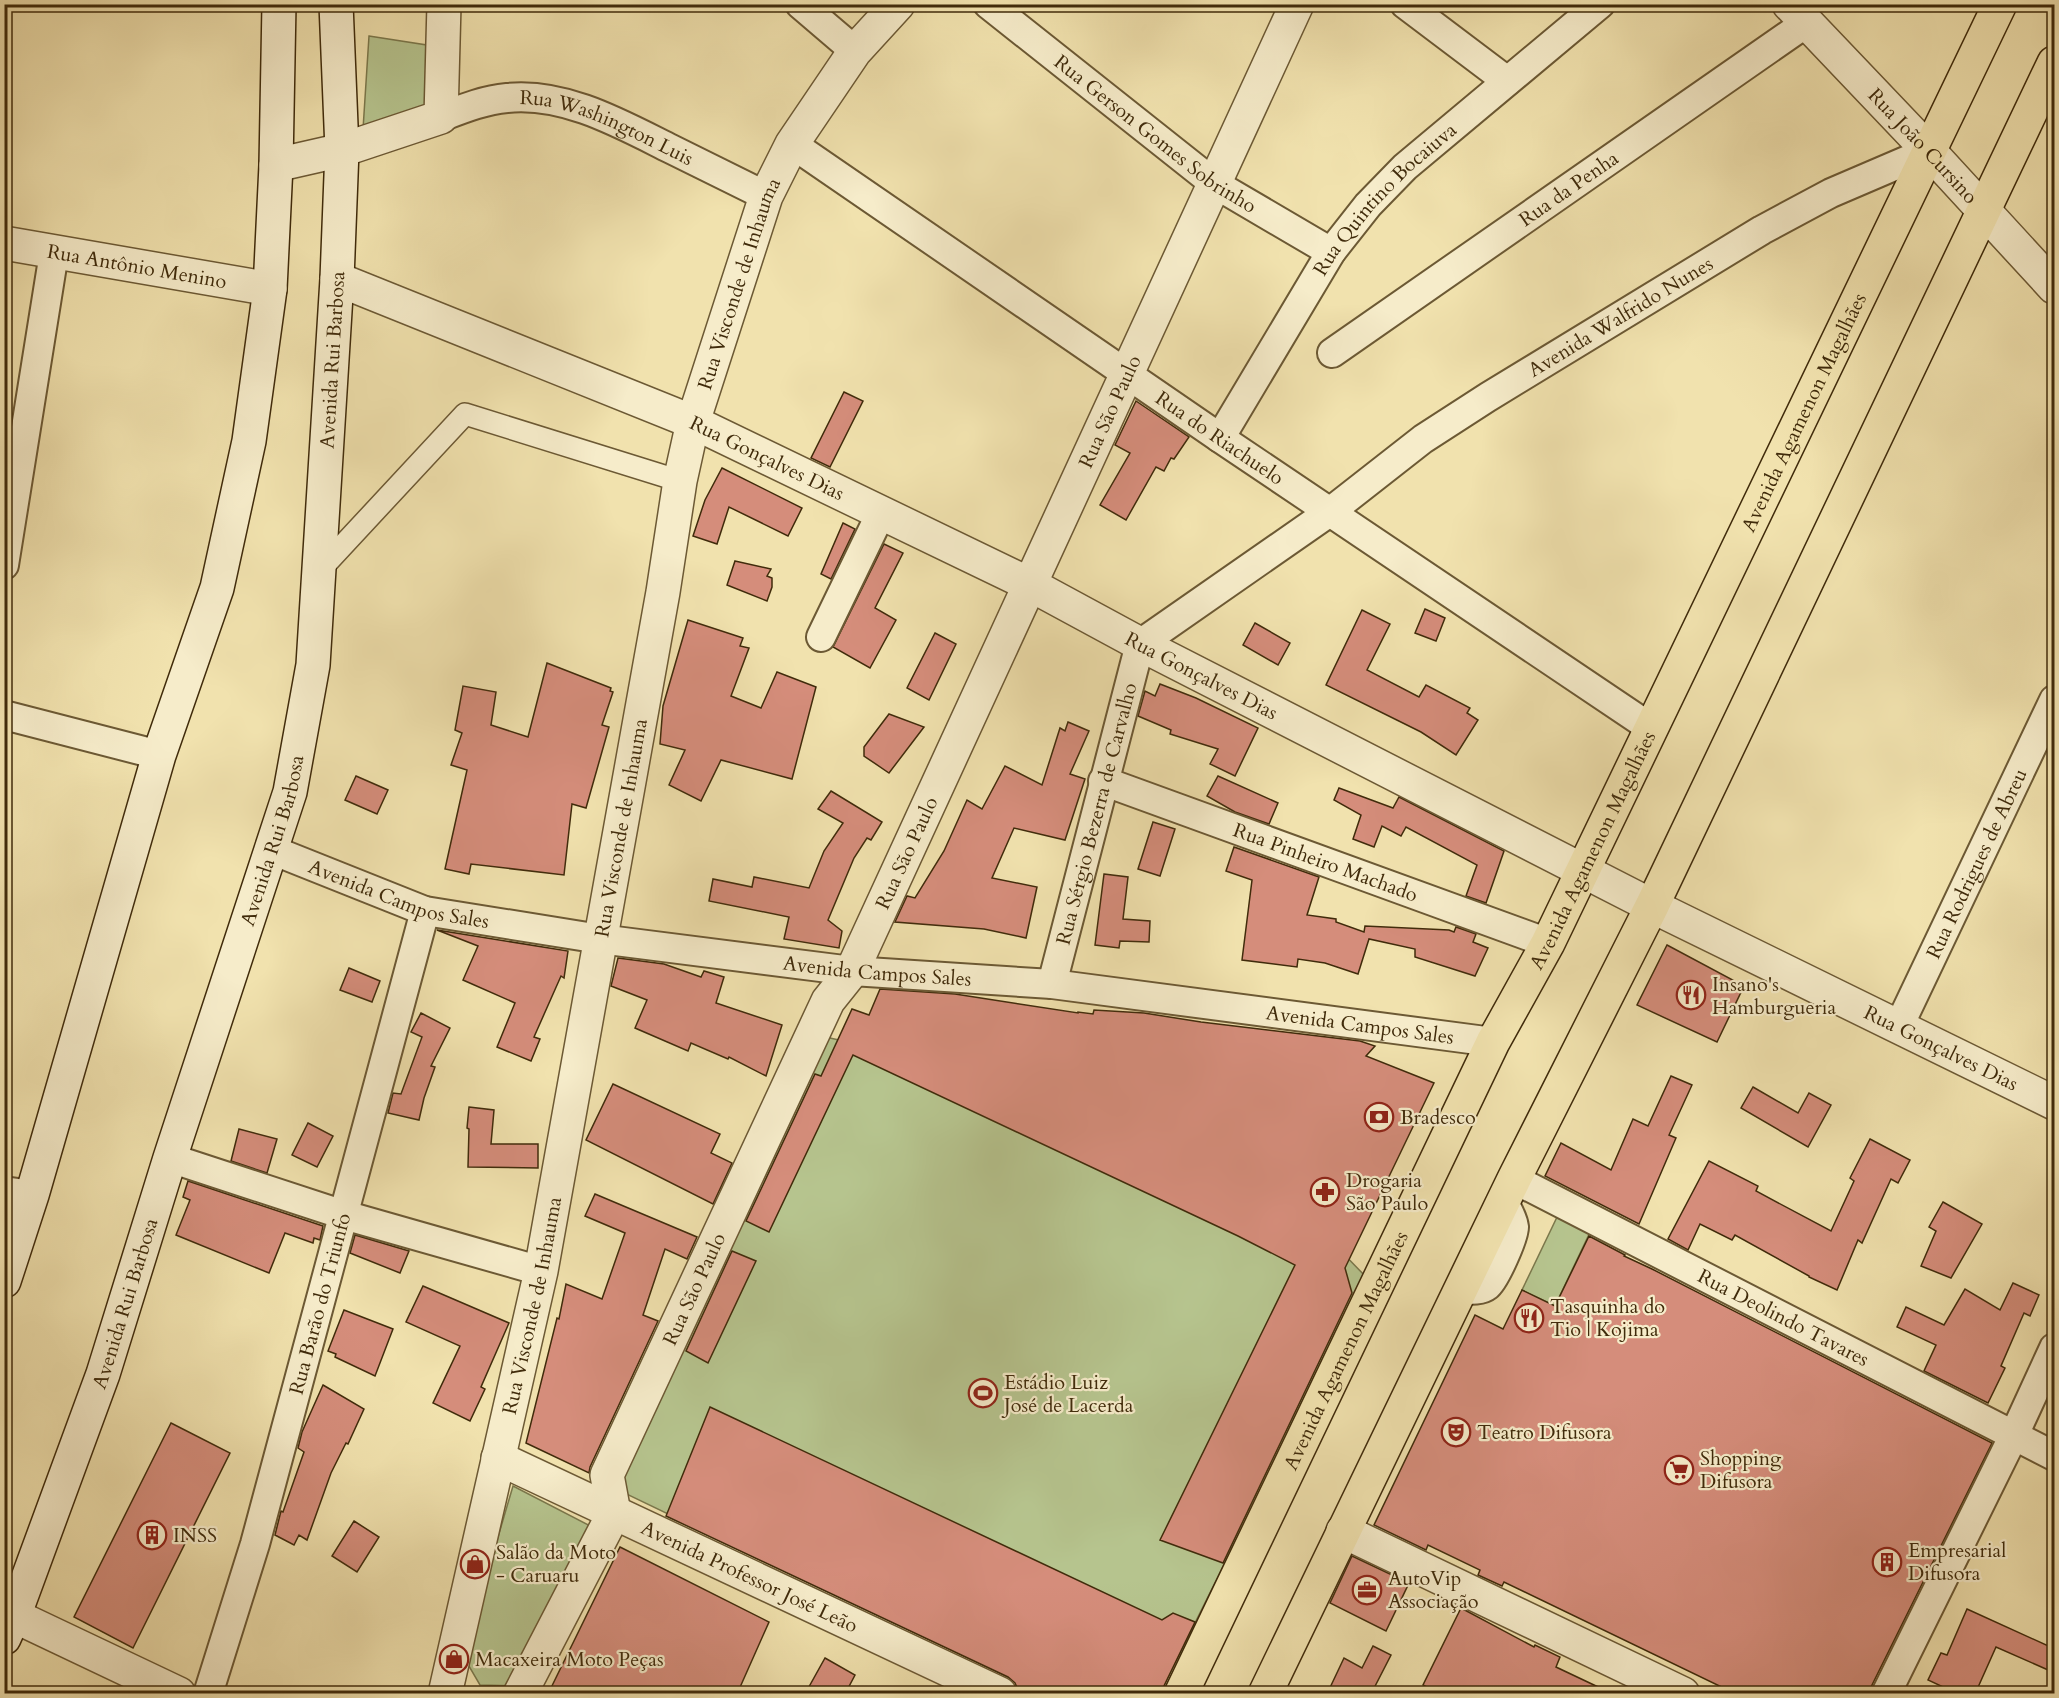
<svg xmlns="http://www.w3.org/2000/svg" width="2059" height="1698" viewBox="0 0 2059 1698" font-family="Cardo,serif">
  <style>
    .green { fill: #b6c48e; stroke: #7b784c; stroke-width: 1.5 }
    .building { fill: #d58d7b; stroke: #402b0b; stroke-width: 1.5 }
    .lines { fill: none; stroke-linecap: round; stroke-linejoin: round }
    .pedestrian-casing { stroke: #6c5934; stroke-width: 24 }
    .minor-casing { stroke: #6c5934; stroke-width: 32 }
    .tertiary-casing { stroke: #6c5934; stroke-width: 36 }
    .secondary-casing { stroke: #402b0b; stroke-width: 36 }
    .primary-casing { stroke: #402b0b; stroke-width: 36 }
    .pedestrian { stroke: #f6ecca; stroke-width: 21 }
    .minor { stroke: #f6ecca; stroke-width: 28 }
    .tertiary { stroke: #f6ecca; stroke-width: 33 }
    .secondary { stroke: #f6ecca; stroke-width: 33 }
    .primary { stroke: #f1e2ae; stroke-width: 33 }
    .labels { text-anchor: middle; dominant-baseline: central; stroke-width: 4.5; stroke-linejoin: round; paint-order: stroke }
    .street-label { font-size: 20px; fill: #402b0b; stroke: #f6ecca }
    .poi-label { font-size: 20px; fill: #402b0b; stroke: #f6ecca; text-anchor: start }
  </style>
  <rect width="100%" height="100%" fill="#f1e2ae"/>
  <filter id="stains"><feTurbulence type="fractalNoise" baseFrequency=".00333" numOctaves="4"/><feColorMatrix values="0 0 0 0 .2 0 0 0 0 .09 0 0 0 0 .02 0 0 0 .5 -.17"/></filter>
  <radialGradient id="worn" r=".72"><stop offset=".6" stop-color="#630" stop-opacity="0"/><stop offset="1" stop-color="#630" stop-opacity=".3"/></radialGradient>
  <g class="green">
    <polygon points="369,36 433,46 429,108 362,145"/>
    <polygon points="821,1036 1219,1125 1367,1278 1160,1693 1041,1693 616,1489"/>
    <polygon points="1559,1213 1592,1228 1555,1306 1522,1290"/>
    <polygon points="513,1486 598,1530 515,1686 480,1685 463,1656"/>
  </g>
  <g class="building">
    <polygon points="844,392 863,401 830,467 811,458"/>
    <polygon points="1136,401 1189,437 1174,459 1171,458 1164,471 1156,467 1126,520 1100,505 1130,453 1115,445"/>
    <polygon points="722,468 802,508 788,536 729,507 717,544 693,536 705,500"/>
    <polygon points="843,523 855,529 831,579 821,574"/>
    <polygon points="884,544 903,553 875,608 896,620 870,668 833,647"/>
    <polygon points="735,561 771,569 767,576 772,578 772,587 767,601 727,585"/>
    <polygon points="1425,609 1445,618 1436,641 1415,633"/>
    <polygon points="1362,610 1390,624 1367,670 1419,697 1426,685 1470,708 1467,713 1478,720 1456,755 1421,732 1326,685"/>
    <polygon points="688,620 743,638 740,646 749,648 731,696 761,708 777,672 816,687 792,779 721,760 701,801 669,785 685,750 660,744 663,706"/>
    <polygon points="1255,623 1290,643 1278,665 1243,645"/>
    <polygon points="935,633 956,644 929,700 907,688"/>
    <polygon points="547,663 611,688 610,691 613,692 602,725 609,727 586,808 572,804 564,875 471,864 469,874 445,869 467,770 451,765 462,733 455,730 463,686 496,692 491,725 528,737"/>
    <polygon points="1160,684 1196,698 1258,728 1235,776 1210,764 1218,749 1170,734 1171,730 1138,716 1145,691 1155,696"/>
    <polygon points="889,714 924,727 889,773 864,756 864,747"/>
    <polygon points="1068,722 1089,731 1070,774 1085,779 1065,840 1014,828 992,878 1037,887 1026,938 984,929 895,922 907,896 915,898 944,851 967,800 982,809 1005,766 1042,785 1060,728 1065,731"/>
    <polygon points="356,776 388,790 377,814 345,800"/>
    <polygon points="1218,776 1278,803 1269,824 1235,812 1207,796"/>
    <polygon points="1339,788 1393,808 1399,797 1504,851 1486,903 1466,896 1477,865 1406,827 1401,836 1382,826 1374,847 1353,839 1361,815 1334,800"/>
    <polygon points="831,791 882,822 871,840 867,838 854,858 828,920 842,931 839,948 784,939 789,917 709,901 713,879 752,887 754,877 809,888 824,851 843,823 818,809"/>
    <polygon points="1153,822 1175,829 1160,876 1138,869"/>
    <polygon points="1234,847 1319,877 1307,915 1336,919 1336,922 1364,932 1365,926 1449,930 1454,932 1456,927 1476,934 1473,942 1488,948 1475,976 1415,957 1415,949 1369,939 1358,974 1325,963 1298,959 1297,967 1242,960 1252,880 1226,871"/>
    <polygon points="1104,874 1128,877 1123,919 1150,921 1149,942 1120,941 1119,948 1095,945"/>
    <polygon points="437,930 568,951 564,978 561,976 534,1037 540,1039 531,1061 497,1047 515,1003 463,980 478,946"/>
    <polygon points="1667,945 1744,986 1717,1042 1637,1005"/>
    <polygon points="618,958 664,964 701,977 704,971 724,977 716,1003 782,1025 766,1076 729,1057 728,1059 691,1043 688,1051 635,1028 647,1000 611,986"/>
    <polygon points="349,968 380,981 372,1002 340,990"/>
    <polygon points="880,989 955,994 1078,1013 1078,1012 1093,1014 1094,1010 1144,1013 1201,1022 1360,1041 1375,1046 1366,1056 1434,1083 1345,1268 1352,1293 1223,1563 1160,1540 1295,1265 1238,1236 853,1055 769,1232 746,1221 815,1074 821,1076 852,1009 869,1015"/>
    <polygon points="421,1013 450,1028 431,1066 435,1067 424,1098 419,1120 388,1113 393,1093 401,1094 422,1037 411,1032"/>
    <polygon points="1671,1076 1692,1085 1669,1135 1676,1138 1639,1224 1545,1176 1561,1143 1611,1170 1633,1119 1648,1126"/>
    <polygon points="613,1084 720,1134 711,1153 732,1163 713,1204 586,1140"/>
    <polygon points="1753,1087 1798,1113 1809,1093 1831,1105 1808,1147 1741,1108"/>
    <polygon points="469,1107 494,1110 491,1144 538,1144 538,1168 468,1167 469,1129 467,1128"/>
    <polygon points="308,1123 333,1136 317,1167 292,1155"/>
    <polygon points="239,1129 277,1139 267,1173 231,1161"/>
    <polygon points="1870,1139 1910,1160 1898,1183 1891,1179 1862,1243 1858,1240 1837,1290 1809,1277 1809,1276 1735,1235 1732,1240 1700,1224 1688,1250 1668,1239 1709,1161 1758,1186 1756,1191 1831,1231 1854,1181 1850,1178"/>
    <polygon points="188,1181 323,1226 320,1240 314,1238 313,1243 285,1233 269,1273 176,1235 190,1200 183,1197"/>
    <polygon points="595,1194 697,1237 687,1259 665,1249 643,1315 658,1321 590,1467 589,1473 526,1443 557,1318 559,1319 566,1284 602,1299 625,1233 585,1216"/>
    <polygon points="1943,1202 1982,1224 1951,1278 1921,1266 1936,1231 1929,1227"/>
    <polygon points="355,1235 409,1251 400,1273 350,1253"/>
    <polygon points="1589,1236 1625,1255 1624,1256 1652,1269 1992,1443 1871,1687 1870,1694 1736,1694 1504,1582 1502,1586 1478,1575 1480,1570 1428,1545 1426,1550 1374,1525 1475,1315 1503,1329 1522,1290 1555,1306"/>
    <polygon points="732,1251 756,1261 708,1363 686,1351"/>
    <polygon points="2013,1283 2039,1295 2030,1316 2024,1313 2001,1366 2005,1368 1988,1403 1924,1371 1936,1345 1897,1327 1906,1307 1944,1325 1965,1289 2000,1310"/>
    <polygon points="423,1286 509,1323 481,1387 485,1389 470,1421 433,1403 460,1346 406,1322"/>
    <polygon points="344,1310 393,1329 375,1376 335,1357 336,1354 328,1351"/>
    <polygon points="323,1385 364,1409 348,1444 346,1443 331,1473 307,1540 299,1535 294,1545 275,1535 281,1511 283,1512 304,1452 298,1448 302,1432"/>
    <polygon points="710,1407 1162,1620 1173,1613 1195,1622 1160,1694 1021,1694 1019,1692 1015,1683 1008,1677 666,1516"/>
    <polygon points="171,1423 230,1453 133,1648 74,1617"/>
    <polygon points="354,1521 379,1537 357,1572 332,1556"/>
    <polygon points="620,1547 769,1622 737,1694 548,1694"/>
    <polygon points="1352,1556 1409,1583 1386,1631 1330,1603"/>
    <polygon points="1461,1608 1534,1647 1535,1645 1560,1657 1556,1667 1613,1694 1440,1694 1423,1685"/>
    <polygon points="1967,1609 2055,1649 2055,1673 1996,1647 1975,1694 1958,1694 1928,1680 1941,1653 1947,1655"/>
    <polygon points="1373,1646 1391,1655 1371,1694 1327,1694 1344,1658 1362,1668"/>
    <polygon points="825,1658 855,1675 845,1694 805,1694"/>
  </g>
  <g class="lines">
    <g class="pedestrian-casing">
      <polyline id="pedestrian" points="319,571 465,414 680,481"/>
    </g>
    <g class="minor-casing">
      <g id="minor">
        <polyline points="800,4 855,51"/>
        <path id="s1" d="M988,4L1215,184L1331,252"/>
        <polyline points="1405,4 1507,81"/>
        <path id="s2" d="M441,117C462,109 484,100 507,98C565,92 621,124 671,149C703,165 734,180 766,196"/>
        <path id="s3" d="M792,144L1220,438L1651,728"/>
        <path id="s4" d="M1332,353L1806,23"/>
        <path id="s5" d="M1220,438L1331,252L1368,205L1405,167L1600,4"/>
        <polyline points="4,565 54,253"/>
        <polyline points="821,637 881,513"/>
        <polyline points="4,715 159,755"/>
        <path id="s6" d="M1103,781L1548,943"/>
        <path id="s7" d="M272,850L425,911L600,939L852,971L1052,984L1493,1042"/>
        <path id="s8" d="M1052,984L1140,644L1331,511L1423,439L1488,397L1762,230L1831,193L1929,151"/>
        <path id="s9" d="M1899,1026L2054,700"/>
        <polyline points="170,1158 344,1215 541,1271"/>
        <path id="s10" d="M1514,1179L2054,1456"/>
        <polyline points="4,1191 32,1195"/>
        <path d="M1460,1290C1467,1290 1481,1291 1487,1286C1495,1280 1514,1237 1514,1227C1513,1218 1507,1209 1503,1201"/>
        <path id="s11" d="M208,1694L255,1544L425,911"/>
        <polyline points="1886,1694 2014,1435 2054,1348"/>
      </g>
    </g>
    <g class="tertiary-casing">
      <g id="tertiary">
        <path id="s12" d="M1789,4L1929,151L2054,287"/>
        <polyline points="276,165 342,150 441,117 444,4"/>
        <path id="s13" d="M4,243L270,289"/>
        <path id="s14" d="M337,279L693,422L1031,585L1140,644L1652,906L2054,1103"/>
        <path id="s15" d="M498,1458L1000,1694"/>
        <polyline points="1343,1531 1683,1694"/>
        <polyline points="4,1611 179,1694"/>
        <path id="s16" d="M445,1694L541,1271L663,592L680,481L693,422L766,196L792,144L855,51L898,4"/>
        <path id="s17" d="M520,1694L614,1513L607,1475L828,1001L852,971L1297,4"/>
      </g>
    </g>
    <g class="secondary-casing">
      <g id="secondary">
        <polyline points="4,1281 32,1195 159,755 217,588 249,441 270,289 276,165 279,4"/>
        <path id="s18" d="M4,1638L14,1616L103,1374L170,1158L290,792L313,665L337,279L342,150L336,4"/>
      </g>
    </g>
    <g class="primary-casing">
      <g id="primary">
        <path id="s19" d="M1181,1694L1493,1042L1548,943L2000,4"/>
        <polyline points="1265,1694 1514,1179 1652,906 2054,63"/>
      </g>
    </g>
    <use href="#pedestrian" class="pedestrian"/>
    <use href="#minor" class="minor"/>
    <use href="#tertiary" class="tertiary"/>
    <use href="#secondary" class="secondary"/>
    <use href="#primary" class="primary"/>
  </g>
  <defs>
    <g id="restaurant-ring" transform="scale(1.5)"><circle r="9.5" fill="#f6ecca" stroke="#8f2418" stroke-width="1.5"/><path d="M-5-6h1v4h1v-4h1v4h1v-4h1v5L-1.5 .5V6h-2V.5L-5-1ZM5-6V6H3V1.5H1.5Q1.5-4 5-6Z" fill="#8f2418"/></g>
    <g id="bank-ring" transform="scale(1.5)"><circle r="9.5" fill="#f6ecca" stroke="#8f2418" stroke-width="1.5"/><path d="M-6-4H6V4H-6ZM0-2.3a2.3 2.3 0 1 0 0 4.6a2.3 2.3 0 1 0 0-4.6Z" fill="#8f2418"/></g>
    <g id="pharmacy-ring" transform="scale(1.5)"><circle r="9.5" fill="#f6ecca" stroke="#8f2418" stroke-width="1.5"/><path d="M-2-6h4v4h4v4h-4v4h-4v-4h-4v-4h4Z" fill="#8f2418"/></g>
    <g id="stadium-ring" transform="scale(1.5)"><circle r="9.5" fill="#f6ecca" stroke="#8f2418" stroke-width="1.5"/><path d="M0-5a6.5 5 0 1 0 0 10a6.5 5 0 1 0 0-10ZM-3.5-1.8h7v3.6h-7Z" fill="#8f2418"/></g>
    <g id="theatre-ring" transform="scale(1.5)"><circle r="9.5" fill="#f6ecca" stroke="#8f2418" stroke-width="1.5"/><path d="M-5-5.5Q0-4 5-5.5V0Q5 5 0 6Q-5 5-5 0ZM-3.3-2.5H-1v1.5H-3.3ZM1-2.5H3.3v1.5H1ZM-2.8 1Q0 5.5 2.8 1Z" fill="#8f2418"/></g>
    <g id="supermarket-ring" transform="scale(1.5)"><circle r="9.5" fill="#f6ecca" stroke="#8f2418" stroke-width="1.5"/><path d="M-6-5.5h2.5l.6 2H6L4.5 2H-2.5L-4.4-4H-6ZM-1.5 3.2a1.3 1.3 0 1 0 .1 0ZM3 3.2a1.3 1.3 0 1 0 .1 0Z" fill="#8f2418"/></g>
    <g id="building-ring" transform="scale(1.5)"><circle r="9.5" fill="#f6ecca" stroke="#8f2418" stroke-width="1.5"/><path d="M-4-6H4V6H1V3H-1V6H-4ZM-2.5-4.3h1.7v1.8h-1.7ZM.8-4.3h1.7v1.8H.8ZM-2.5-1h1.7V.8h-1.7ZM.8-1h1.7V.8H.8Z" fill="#8f2418"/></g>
    <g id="shop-ring" transform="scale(1.5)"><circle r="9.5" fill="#f6ecca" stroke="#8f2418" stroke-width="1.5"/><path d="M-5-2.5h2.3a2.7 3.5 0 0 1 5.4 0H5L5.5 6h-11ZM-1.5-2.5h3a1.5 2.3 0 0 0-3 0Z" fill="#8f2418"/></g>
    <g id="office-ring" transform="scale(1.5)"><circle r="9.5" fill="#f6ecca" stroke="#8f2418" stroke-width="1.5"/><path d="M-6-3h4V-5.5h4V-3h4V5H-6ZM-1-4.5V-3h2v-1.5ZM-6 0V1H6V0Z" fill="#8f2418"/></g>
  </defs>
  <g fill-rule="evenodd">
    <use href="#restaurant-ring" x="1691" y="995"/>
    <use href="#bank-ring" x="1379" y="1117"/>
    <use href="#pharmacy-ring" x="1325" y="1192"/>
    <use href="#restaurant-ring" x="1529" y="1318"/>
    <use href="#stadium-ring" x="983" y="1393"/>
    <use href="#theatre-ring" x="1456" y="1432"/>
    <use href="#supermarket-ring" x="1679" y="1470"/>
    <use href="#building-ring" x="152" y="1535"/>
    <use href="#building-ring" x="1887" y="1562"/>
    <use href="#shop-ring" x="475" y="1564"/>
    <use href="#office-ring" x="1367" y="1590"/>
    <use href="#shop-ring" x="454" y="1659"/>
  </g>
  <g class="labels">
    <g class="street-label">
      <text stroke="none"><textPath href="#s2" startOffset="174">Rua Washington Luis</textPath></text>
      <text stroke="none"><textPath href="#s1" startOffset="212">Rua Gerson Gomes Sobrinho</textPath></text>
      <text stroke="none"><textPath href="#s12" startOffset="195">Rua João Cursino</textPath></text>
      <text stroke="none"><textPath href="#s4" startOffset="288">Rua da Penha</textPath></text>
      <text stroke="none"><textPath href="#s5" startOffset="292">Rua Quintino Bocaiuva</textPath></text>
      <text stroke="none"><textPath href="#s13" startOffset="135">Rua Antônio Menino</textPath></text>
      <text stroke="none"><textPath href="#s16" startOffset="1442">Rua Visconde de Inhauma</textPath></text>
      <text stroke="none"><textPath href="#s8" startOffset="933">Avenida Walfrido Nunes</textPath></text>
      <text stroke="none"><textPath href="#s18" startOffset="1328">Avenida Rui Barbosa</textPath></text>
      <text stroke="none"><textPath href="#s17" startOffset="1420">Rua São Paulo</textPath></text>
      <text stroke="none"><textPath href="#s19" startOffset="1425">Avenida Agamenon Magalhães</textPath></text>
      <text stroke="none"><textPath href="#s3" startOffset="519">Rua do Riachuelo</textPath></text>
      <text stroke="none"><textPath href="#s14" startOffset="466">Rua Gonçalves Dias</textPath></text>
      <text stroke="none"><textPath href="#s14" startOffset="952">Rua Gonçalves Dias</textPath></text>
      <text stroke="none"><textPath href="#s8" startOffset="176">Rua Sérgio Bezerra de Carvalho</textPath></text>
      <text stroke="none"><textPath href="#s16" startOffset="884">Rua Visconde de Inhauma</textPath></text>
      <text stroke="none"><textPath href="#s18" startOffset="842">Avenida Rui Barbosa</textPath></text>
      <text stroke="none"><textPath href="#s19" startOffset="939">Avenida Agamenon Magalhães</textPath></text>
      <text stroke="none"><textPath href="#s17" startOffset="934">Rua São Paulo</textPath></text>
      <text stroke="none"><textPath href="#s6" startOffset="237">Rua Pinheiro Machado</textPath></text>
      <text stroke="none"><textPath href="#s9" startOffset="180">Rua Rodrigues de Abreu</textPath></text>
      <text stroke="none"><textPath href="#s7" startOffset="135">Avenida Campos Sales</textPath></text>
      <text stroke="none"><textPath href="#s7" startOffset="621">Avenida Campos Sales</textPath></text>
      <text stroke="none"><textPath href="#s7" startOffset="1107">Avenida Campos Sales</textPath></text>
      <text stroke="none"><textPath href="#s14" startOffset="1780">Rua Gonçalves Dias</textPath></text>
      <text stroke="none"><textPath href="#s17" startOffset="448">Rua São Paulo</textPath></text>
      <text stroke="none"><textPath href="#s18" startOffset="356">Avenida Rui Barbosa</textPath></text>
      <text stroke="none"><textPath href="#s11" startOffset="406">Rua Barão do Triunfo</textPath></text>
      <text stroke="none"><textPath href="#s16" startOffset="398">Rua Visconde de Inhauma</textPath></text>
      <text stroke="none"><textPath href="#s10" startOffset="303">Rua Deolindo Tavares</textPath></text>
      <text stroke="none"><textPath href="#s19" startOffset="381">Avenida Agamenon Magalhães</textPath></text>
      <text stroke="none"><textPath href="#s15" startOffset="278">Avenida Professor José Leão</textPath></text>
    </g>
    <g class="poi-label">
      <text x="1712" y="984">Insano's<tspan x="1712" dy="23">Hamburgueria</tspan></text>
      <text x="1400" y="1117">Bradesco</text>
      <text x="1346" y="1180">Drogaria<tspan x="1346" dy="23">São Paulo</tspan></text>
      <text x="1550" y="1306">Tasquinha do<tspan x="1550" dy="23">Tio | Kojima</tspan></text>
      <text x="1004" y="1382">Estádio Luiz<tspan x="1004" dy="23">José de Lacerda</tspan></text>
      <text x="1477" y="1432">Teatro Difusora</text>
      <text x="1700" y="1458">Shopping<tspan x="1700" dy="23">Difusora</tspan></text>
      <text x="173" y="1535">INSS</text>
      <text x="1908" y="1550">Empresarial<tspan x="1908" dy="23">Difusora</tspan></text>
      <text x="496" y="1552">Salão da Moto<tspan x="496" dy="23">- Caruaru</tspan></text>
      <text x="1388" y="1578">AutoVip<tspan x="1388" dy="23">Associação</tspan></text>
      <text x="475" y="1659">Macaxeira Moto Peças</text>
    </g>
  </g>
  <rect width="2059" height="1698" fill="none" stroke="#f1e2ae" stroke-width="24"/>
  <rect x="6" y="6" width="2047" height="1686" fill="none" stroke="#402b0b" stroke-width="3"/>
  <rect x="12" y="12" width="2035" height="1674" fill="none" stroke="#402b0b" stroke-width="1.5"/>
  <rect width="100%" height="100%" filter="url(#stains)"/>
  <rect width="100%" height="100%" fill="url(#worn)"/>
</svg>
